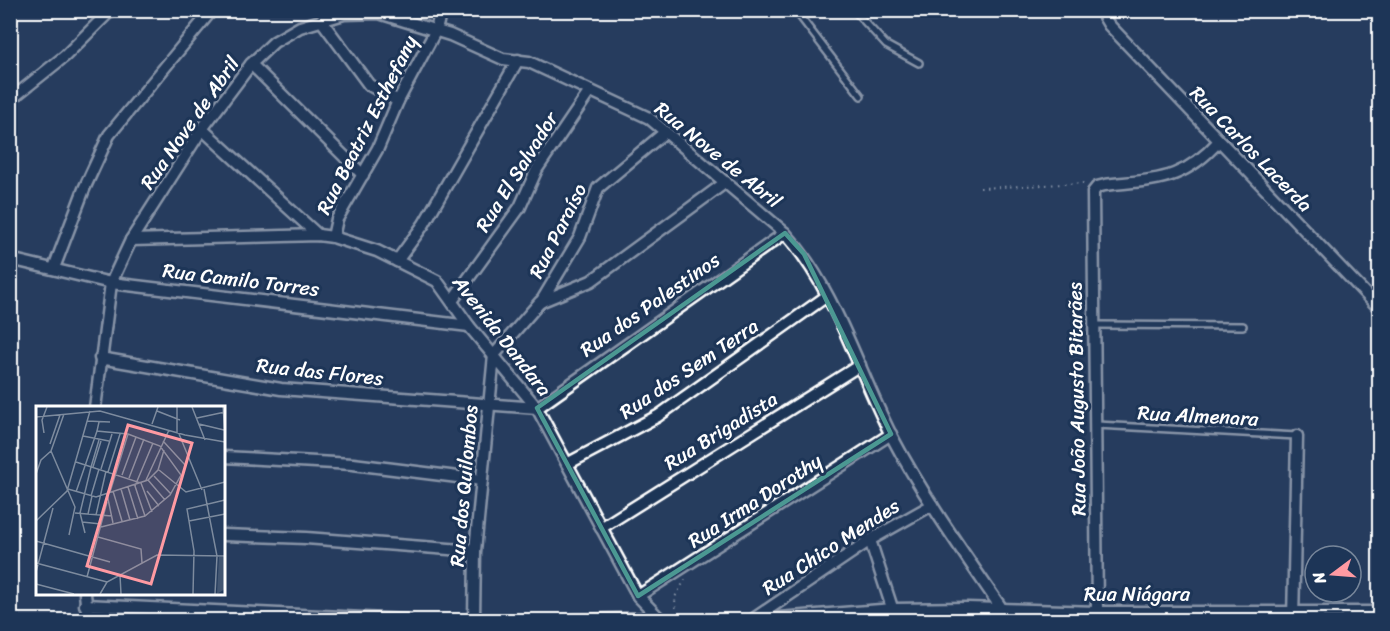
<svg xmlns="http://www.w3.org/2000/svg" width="1390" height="631" viewBox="0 0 1390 631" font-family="Sriracha,sans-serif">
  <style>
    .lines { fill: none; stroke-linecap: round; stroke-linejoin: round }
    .lane-casing { stroke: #fff; stroke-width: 10 }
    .street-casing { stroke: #fff; stroke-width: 15 }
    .path { stroke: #fff; stroke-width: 2; stroke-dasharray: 1.5 4.5; stroke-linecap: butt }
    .lane { stroke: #1d3557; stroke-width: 5 }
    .street { stroke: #1d3557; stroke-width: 10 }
    .marked { fill: none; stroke: #4b9892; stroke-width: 4.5; stroke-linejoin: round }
    .labels { text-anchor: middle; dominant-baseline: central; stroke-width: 6; stroke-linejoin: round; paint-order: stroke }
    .street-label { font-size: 20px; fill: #fff; stroke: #1d3557 }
    .inset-road { fill: none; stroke: #7d8b9e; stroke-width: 1.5 }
    .view { fill: #ff9aa2; fill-opacity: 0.15; stroke: #ff9aa2; stroke-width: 3 }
    .inset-edge { fill: none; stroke: #fff; stroke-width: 3 }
  </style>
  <rect width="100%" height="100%" fill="#263d5e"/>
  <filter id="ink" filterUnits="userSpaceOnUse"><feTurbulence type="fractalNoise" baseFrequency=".0167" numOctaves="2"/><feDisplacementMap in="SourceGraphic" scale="12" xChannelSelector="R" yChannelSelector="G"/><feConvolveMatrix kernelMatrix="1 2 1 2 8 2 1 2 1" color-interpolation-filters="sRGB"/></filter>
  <g filter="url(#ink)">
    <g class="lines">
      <g class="lane-casing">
        <g id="lane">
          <polyline points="795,10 861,96"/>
          <polyline points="854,10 886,45 919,63"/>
          <polyline points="1095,325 1243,326"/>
          <polyline points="1097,425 1297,436"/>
        </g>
      </g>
      <g class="street-casing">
        <g id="street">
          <polyline points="1100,10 1109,25 1380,309"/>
          <polyline points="321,20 369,85 398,101"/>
          <polyline points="251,64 363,175"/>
          <polyline points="10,100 65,56 111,10"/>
          <polyline points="202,129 318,235"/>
          <polyline points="333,237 337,219 378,148 398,101 436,30 441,10"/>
          <polyline points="131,240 318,235 333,237 377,251 437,281 469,326 537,408 638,596 661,620"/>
          <polyline points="10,259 111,283 469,326"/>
          <polyline points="397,261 424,224 518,60"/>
          <polyline points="54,268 84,189 109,135 212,10"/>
          <polyline points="452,301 520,207 537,169 590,91"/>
          <polyline points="541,302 580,237 598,188 664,133"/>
          <polyline points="100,358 281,389 537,408 785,233"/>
          <path d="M95,408L111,283L131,240L202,129L251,64L274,42L300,27L344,14L379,13L450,35L503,59L529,62L649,118L785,233C836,290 857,368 891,435C923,496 963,552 1002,609"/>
          <polyline points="224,457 353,464 482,480"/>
          <polyline points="567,464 658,416 827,296"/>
          <polyline points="601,528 860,365"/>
          <polyline points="224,535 306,538 475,551"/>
          <polyline points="870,540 896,620"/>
          <polyline points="85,594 88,620"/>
          <polyline points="638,596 891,434"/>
          <polyline points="85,605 407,620"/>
          <path d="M1097,612L1093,192L1097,187L1105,185C1157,179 1182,182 1219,141"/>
          <polyline points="755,618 870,540 932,505"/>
          <polyline points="474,620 475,551 494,355 540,302 591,281 726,182"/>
          <polyline points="574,620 658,618"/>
          <polyline points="753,620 894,609 967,608 1097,612 1380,612"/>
          <polyline points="1293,620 1297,436"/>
        </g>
      </g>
      <g class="path">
        <polyline points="980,188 1086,183"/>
        <polyline points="676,620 675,597 685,580"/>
      </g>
      <use href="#lane" class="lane"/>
      <use href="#street" class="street"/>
    </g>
  </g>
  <path d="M0 0H1390V631H0ZM785,233L804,254L891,434L638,596L537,408Z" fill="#263d5e" fill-opacity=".55" fill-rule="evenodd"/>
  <path class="marked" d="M785,233L804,254L891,434L638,596L537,408Z"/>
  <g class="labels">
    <g class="street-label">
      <text transform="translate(190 123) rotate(-55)">Rua Nove de Abril</text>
      <text transform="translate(367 125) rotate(-63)">Rua Beatriz Esthefany</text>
      <text transform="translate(1251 149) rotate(46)">Rua Carlos Lacerda</text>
      <text transform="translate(718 155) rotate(39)">Rua Nove de Abril</text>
      <text transform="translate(517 172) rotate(-58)">Rua El Salvador</text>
      <text transform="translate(558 231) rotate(-63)">Rua Paraíso</text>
      <text transform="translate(241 280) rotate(7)">Rua Camilo Torres</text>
      <text transform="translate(650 305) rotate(-35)">Rua dos Palestinos</text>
      <text transform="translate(502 336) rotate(52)">Avenida Dandara</text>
      <text transform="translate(689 369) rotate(-34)">Rua dos Sem Terra</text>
      <text transform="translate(320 372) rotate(6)">Rua das Flores</text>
      <text transform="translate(1077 399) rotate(-91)">Rua João Augusto Bitarães</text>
      <text transform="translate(1198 416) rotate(3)">Rua Almenara</text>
      <text transform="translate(721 431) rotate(-32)">Rua Brigadista</text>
      <text transform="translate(464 486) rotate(-85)">Rua dos Quilombos</text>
      <text transform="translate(755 501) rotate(-33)">Rua Irma Dorothy</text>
      <text transform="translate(831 547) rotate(-33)">Rua Chico Mendes</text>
      <text x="1137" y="594">Rua Niágara</text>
    </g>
  </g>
  <g transform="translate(36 406)">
    <rect width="189" height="189" fill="#263d5e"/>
    <path d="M183,151H189V183L181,188Z" fill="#425672"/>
    <path class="inset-road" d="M156,1L169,34M187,1L189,27M121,5L144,14M0,11L64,5L149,29L189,36M161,12L189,6M51,15L74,16M63,16L61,25L92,28L124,40L145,69L134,89L109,110L65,121M116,18L122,1M163,18L188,24M8,27L6,14L11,1M141,27V1M143,28L166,84M47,30L73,35M127,35L150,60M14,38L24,9M15,45L39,101L33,129M15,45L28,8M40,56L105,77L116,106M55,61L63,34M57,61L65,35M65,63L76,28M123,64L150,86L189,76M72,66L84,28M0,68L5,54L15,45M86,69L100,31M118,70L135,88M93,72L108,33M110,74L133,24M112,74L129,94M92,81L102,113M32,83L60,91L112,74L122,64L128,44M85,83L94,114M168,83L181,150L179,188M77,85L86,115M111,85L123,100M40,86L61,25M74,86L92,28M71,88L77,117M55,90L63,63M39,107L76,110M52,108L56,90M60,109L70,65M109,110L99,80L117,37M0,115L31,85L54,5M153,115L189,108M46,116L65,118M49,127L44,107L55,61M62,131L105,143L106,157M0,135L74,156M0,157L71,176M0,166L17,102M84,169L85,188M51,171L71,96M0,178L38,188M64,188L71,176L121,149L189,150M157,188L158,145L151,103L189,94"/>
    <path class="view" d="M92,19L156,37L115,178L51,160Z"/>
    <rect width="189" height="189" class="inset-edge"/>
  </g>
  <rect width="1390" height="631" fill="none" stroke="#1d3557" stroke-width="36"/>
  <rect x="18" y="18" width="1354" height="595" fill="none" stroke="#fff" stroke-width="2" filter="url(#ink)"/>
  <g transform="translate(1333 574) rotate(254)"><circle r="28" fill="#1d3557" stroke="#77869a" stroke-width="1.5"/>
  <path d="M0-4.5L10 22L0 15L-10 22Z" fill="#ff9aa2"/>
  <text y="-9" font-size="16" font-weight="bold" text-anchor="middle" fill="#ffffff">N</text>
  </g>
</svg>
